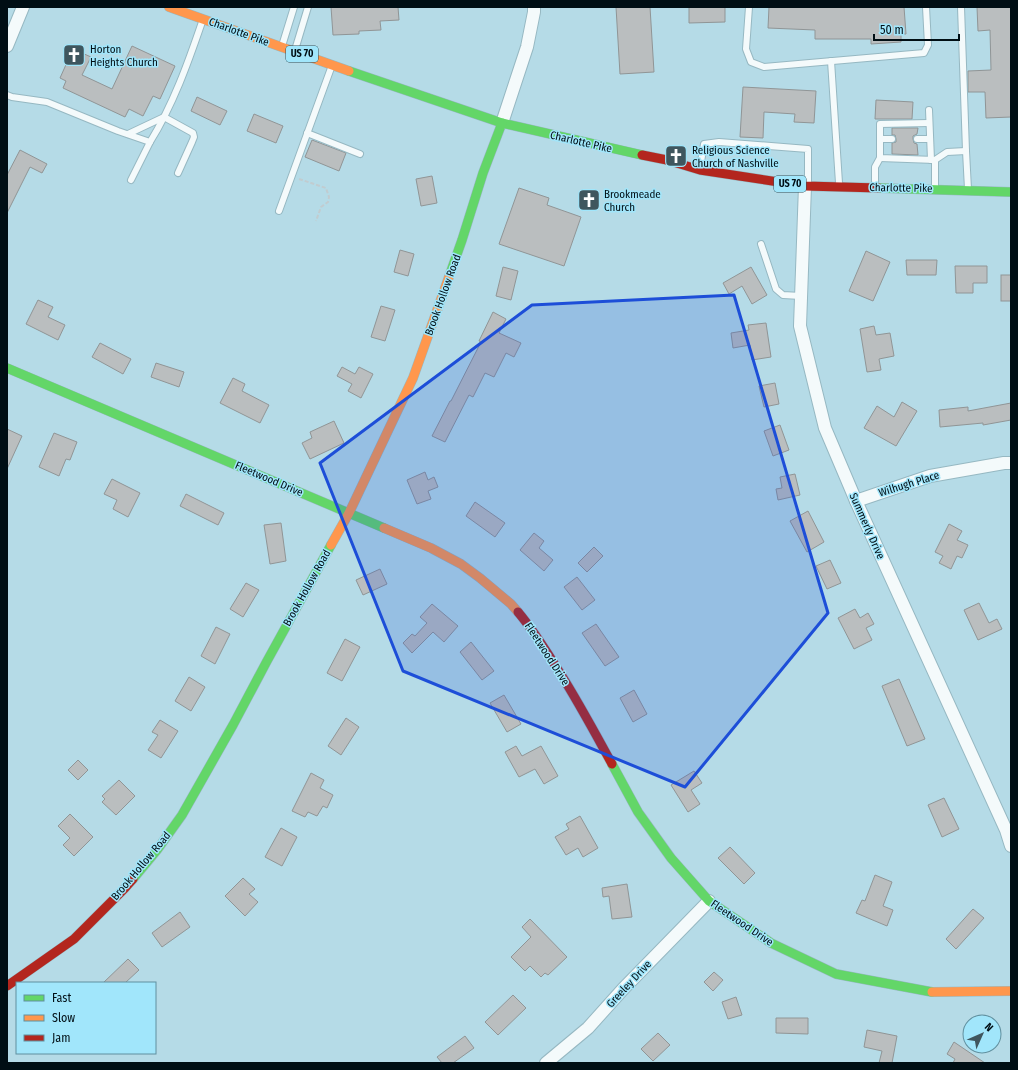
<svg xmlns="http://www.w3.org/2000/svg" width="1018" height="1070" viewBox="0 0 1018 1070" font-family="'Fira Sans Condensed',sans-serif">
  <style>
    .building { fill: #babebf; stroke: #909596 }
    .lines { fill: none; stroke-linecap: round; stroke-linejoin: round }
    .lane-casing { stroke: #96b8c2; stroke-width: 8 }
    .street-casing { stroke: #96b8c2; stroke-width: 14 }
    .fast-casing { stroke: #96b8c2; stroke-width: 10 }
    .slow-casing { stroke: #96b8c2; stroke-width: 10 }
    .jam-casing { stroke: #96b8c2; stroke-width: 10 }
    .path { stroke: #c1ccd0; stroke-width: 2; stroke-dasharray: 4 2; stroke-linecap: butt }
    .lane { stroke: #f4fafb; stroke-width: 6 }
    .street { stroke: #f4fafb; stroke-width: 12 }
    .fast { stroke: #63d668; stroke-width: 9 }
    .slow { stroke: #ff974d; stroke-width: 9 }
    .jam { stroke: #b3261e; stroke-width: 9 }
    .marked { fill: #1d4ed8; fill-opacity: 0.2; stroke: #1d4ed8; stroke-width: 3; stroke-linejoin: round }
    .labels { text-anchor: middle; dominant-baseline: central; stroke-width: 3; stroke-linejoin: round; paint-order: stroke }
    .shield { fill: #a1e6fb; stroke: #304f59; stroke-width: 1 }
    .shield-label { font-size: 10px; font-weight: bold; fill: #000e14 }
    .street-label { font-size: 11px; fill: #000e14; stroke: #a1e6fb }
    .poi-label { font-size: 11px; fill: #000e14; stroke: #a1e6fb; text-anchor: start }
  </style>
  <rect width="100%" height="100%" fill="#b5dbe7"/>
  <g class="building">
    <polygon points="331,7 398,7 399,20 380,21 381,30 359,31 359,34 333,35"/>
    <polygon points="616,7 650,7 654,72 620,74"/>
    <polygon points="689,7 725,7 725,22 689,23"/>
    <polygon points="769,7 904,7 906,34 901,34 901,42 871,44 871,39 815,39 815,30 768,28"/>
    <polygon points="977,7 1011,7 1011,117 986,118 985,92 968,92 968,71 991,70 990,30 978,31"/>
    <polygon points="132,46 175,66 160,99 153,96 143,116 129,109 125,117 63,88 66,81 60,78 73,49 91,57 82,75 112,89"/>
    <polygon points="743,87 816,91 814,123 794,122 795,114 764,112 763,138 740,137"/>
    <polygon points="197,97 227,111 220,125 191,111"/>
    <polygon points="876,100 913,102 912,119 875,119"/>
    <polygon points="254,114 283,126 276,143 247,131"/>
    <polygon points="892,128 918,128 917,134 913,136 913,139 914,143 917,144 918,155 892,154 892,143 896,142 896,139 895,135 892,135"/>
    <polygon points="312,140 346,153 339,171 305,157"/>
    <polygon points="20,150 47,164 42,173 30,167 7,213 7,175"/>
    <polygon points="432,176 437,203 421,206 416,179"/>
    <polygon points="519,188 549,198 547,205 581,217 564,266 499,244"/>
    <polygon points="400,250 414,254 408,276 394,272"/>
    <polygon points="866,251 890,262 873,301 849,291"/>
    <polygon points="906,260 937,260 936,275 907,275"/>
    <polygon points="955,266 987,266 987,283 973,283 973,293 956,293"/>
    <polygon points="503,267 518,271 511,300 496,296"/>
    <polygon points="751,267 767,295 752,304 742,286 729,294 723,283"/>
    <rect x="1001" y="275" width="10" height="26"/>
    <polygon points="38,300 53,307 48,317 65,325 58,340 26,324"/>
    <polygon points="381,306 395,310 385,341 371,337"/>
    <polygon points="493,312 506,319 499,333 521,343 514,357 506,353 494,377 485,373 473,397 469,395 445,442 432,436 450,401 451,401 481,342 479,341"/>
    <polygon points="766,323 771,357 752,360 750,345 733,348 731,333 749,330 748,325"/>
    <polygon points="874,326 876,335 890,333 894,356 879,359 881,370 867,372 860,329"/>
    <polygon points="100,343 131,359 123,374 92,357"/>
    <polygon points="156,363 184,372 179,387 151,377"/>
    <polygon points="342,367 355,374 359,367 373,374 361,398 348,391 352,384 337,376"/>
    <polygon points="233,378 245,384 242,391 269,405 260,423 220,403"/>
    <polygon points="775,383 779,404 764,407 759,386"/>
    <polygon points="902,402 917,411 896,446 864,428 877,406 894,417"/>
    <polygon points="1011,403 1011,420 983,425 983,423 940,427 939,410 968,407 968,411"/>
    <polygon points="334,421 344,443 310,459 302,443 312,438 310,432"/>
    <polygon points="780,425 789,450 773,456 764,431"/>
    <polygon points="7,429 22,436 7,469"/>
    <polygon points="54,433 77,442 70,460 66,459 59,476 39,467"/>
    <polygon points="425,472 428,480 434,477 438,487 428,491 431,499 417,504 407,480"/>
    <polygon points="795,474 800,495 778,500 776,489 782,488 780,477"/>
    <polygon points="112,479 140,493 128,517 113,509 117,500 104,494"/>
    <polygon points="186,494 224,513 218,525 180,506"/>
    <polygon points="475,502 505,523 495,537 466,516"/>
    <polygon points="808,511 824,542 807,552 790,521"/>
    <polygon points="281,523 286,561 270,564 264,525"/>
    <polygon points="949,524 962,531 957,540 968,545 962,558 957,556 951,569 939,563 943,556 935,552"/>
    <polygon points="534,533 544,541 539,548 553,560 544,571 520,550"/>
    <polygon points="594,547 603,556 587,572 578,563"/>
    <polygon points="830,560 841,583 827,589 816,566"/>
    <polygon points="380,569 387,584 363,595 356,580"/>
    <polygon points="577,577 595,600 582,610 564,587"/>
    <polygon points="246,583 259,590 243,617 230,609"/>
    <polygon points="979,603 989,623 997,619 1002,629 978,640 964,610"/>
    <polygon points="432,604 458,626 444,642 433,632 412,653 403,643 412,634 415,636 427,623 420,617"/>
    <polygon points="855,609 860,618 868,613 874,624 866,628 872,640 854,649 838,618"/>
    <polygon points="596,624 619,657 605,666 582,633"/>
    <polygon points="216,627 230,634 215,664 201,656"/>
    <polygon points="345,639 360,647 342,681 327,673"/>
    <polygon points="471,642 494,671 482,680 460,652"/>
    <polygon points="189,677 205,687 191,711 175,701"/>
    <polygon points="899,679 925,739 907,746 882,686"/>
    <polygon points="634,690 647,714 633,722 620,698"/>
    <polygon points="504,695 521,724 507,732 490,703"/>
    <polygon points="346,718 359,727 341,755 328,746"/>
    <polygon points="160,720 178,731 161,758 148,750 158,735 152,732"/>
    <polygon points="516,746 522,756 541,746 558,776 544,784 535,769 519,777 505,752"/>
    <polygon points="78,760 88,770 78,780 68,770"/>
    <polygon points="694,771 702,783 691,790 700,804 688,812 671,785"/>
    <polygon points="311,773 324,780 320,788 333,795 327,808 323,806 317,816 308,812 305,817 292,811"/>
    <polygon points="119,780 135,796 116,815 102,802 105,799 102,796"/>
    <polygon points="944,798 959,829 942,837 928,805"/>
    <polygon points="70,814 93,837 74,856 63,845 70,838 58,826"/>
    <polygon points="580,816 598,848 583,857 578,848 566,855 555,837 569,829 566,824"/>
    <polygon points="281,828 297,837 282,866 265,857"/>
    <polygon points="730,847 755,873 744,884 718,858"/>
    <polygon points="875,875 892,882 883,906 893,910 887,926 856,913 862,900 865,901"/>
    <polygon points="243,878 255,889 249,894 258,902 245,916 225,896"/>
    <polygon points="627,884 632,917 612,919 609,896 603,897 602,888"/>
    <polygon points="973,909 984,918 956,949 946,939"/>
    <polygon points="180,912 190,927 162,947 152,933"/>
    <polygon points="530,919 567,957 548,975 545,973 541,977 530,966 525,971 511,957 531,937 522,927"/>
    <polygon points="128,959 139,970 125,983 103,983"/>
    <polygon points="714,972 723,980 713,991 704,982"/>
    <polygon points="513,995 526,1008 498,1035 485,1022"/>
    <polygon points="736,997 742,1015 728,1019 722,1002"/>
    <polygon points="776,1018 808,1018 808,1034 776,1033"/>
    <polygon points="867,1030 897,1036 892,1063 879,1063 882,1051 864,1047"/>
    <polygon points="658,1033 670,1045 653,1061 641,1049"/>
    <polygon points="465,1036 474,1048 453,1063 442,1063 437,1057"/>
    <polygon points="954,1042 985,1063 953,1063 955,1059 947,1054"/>
  </g>
  <g class="lines">
    <g class="lane-casing">
      <g id="lane">
        <polyline points="749,7 746,49 751,62 764,67 924,53 928,45 926,7"/>
        <polyline points="961,7 966,151 968,189"/>
        <polyline points="282,46 294,7"/>
        <polyline points="295,50 308,7"/>
        <polyline points="831,61 839,183"/>
        <path d="M7,95L12,97L47,102L118,131L150,142C173,105 188,63 202,22"/>
        <polyline points="929,110 931,160"/>
        <polyline points="929,123 880,124 880,158 935,160 947,152 966,151"/>
        <polyline points="307,133 360,154"/>
        <polyline points="128,134 164,117 193,133 194,137 192,142 178,173"/>
        <polyline points="880,139 892,139"/>
        <polyline points="917,139 930,139"/>
        <polyline points="700,168 704,144 719,142 808,149 808,183"/>
        <polyline points="131,180 150,142"/>
        <polyline points="875,185 875,167 880,158"/>
        <polyline points="935,186 935,160"/>
        <polyline points="279,211 331,68"/>
        <polyline points="761,244 776,289 783,295 801,296"/>
      </g>
    </g>
    <g class="street-casing">
      <g id="street">
        <polyline points="7,46 23,7"/>
        <polyline points="502,123 527,47 534,12 534,7"/>
        <polyline points="805,186 800,326 825,428 856,501 1006,830 1011,846"/>
        <polyline points="856,501 930,476 1004,463 1011,463"/>
        <polyline points="546,1063 588,1028 623,989 709,901"/>
      </g>
    </g>
    <g class="fast-casing">
      <g id="fast">
        <polyline points="349,71 502,123 642,155"/>
        <polyline points="879,188 1011,192"/>
        <polyline points="450,274 462,240 483,173 502,123"/>
        <polyline points="7,368 384,528"/>
        <polyline points="612,764 638,812 671,858 709,901 771,943 836,974 932,992"/>
        <polyline points="133,879 157,850 182,815 233,725 267,661 331,545"/>
      </g>
    </g>
    <g class="slow-casing">
      <g id="slow">
        <polyline points="169,7 349,71"/>
        <polyline points="384,528 431,548 461,564 480,578 511,604 518,612"/>
        <polyline points="331,545 349,513 413,378 450,274"/>
        <polyline points="932,992 1011,991"/>
      </g>
    </g>
    <g class="jam-casing">
      <g id="jam">
        <polyline points="642,155 667,160 700,170 805,186 879,188"/>
        <path d="M518,612C534,631 547,652 560,673C579,703 595,733 612,764"/>
        <polyline points="7,986 74,939 125,888 133,879"/>
      </g>
    </g>
    <polyline class="path" points="299,179 326,188 329,197 328,202 321,207 316,221"/>
    <use href="#lane" class="lane"/>
    <use href="#street" class="street"/>
    <use href="#fast" class="fast"/>
    <use href="#slow" class="slow"/>
    <use href="#jam" class="jam"/>
  </g>
  <path class="marked" d="M734,295L828,613L685,787L403,671L320,463L532,305Z"/>
  <defs>
    <g id="church-square" transform="scale(1.15)"><rect x="-9" y="-9" width="18" height="18" rx="4" fill="#3f565e" stroke="#a1e6fb"/><path d="M-1.2-6h2.4v3.5h3.3v2.4h-3.3V6h-2.4V-.1h-3.3v-2.4h3.3Z" fill="#fff"/></g>
  </defs>
  <g fill-rule="evenodd">
    <use href="#church-square" x="74" y="55"/>
    <use href="#church-square" x="676" y="156"/>
    <use href="#church-square" x="589" y="200"/>
  </g>
  <g class="labels">
    <g class="shield">
      <rect x="286" y="46" width="32" height="16" rx="3"/>
      <rect x="774" y="176" width="32" height="16" rx="3"/>
    </g>
    <g class="shield-label">
      <text x="302" y="54">US 70</text>
      <text x="790" y="184">US 70</text>
    </g>
    <g class="street-label">
      <text transform="translate(239 32) rotate(20)">Charlotte Pike</text>
      <text transform="translate(581 142) rotate(13)">Charlotte Pike</text>
      <text transform="translate(901 188) rotate(1)">Charlotte Pike</text>
      <text transform="translate(443 295) rotate(-70)">Brook Hollow Road</text>
      <text transform="translate(269 479) rotate(23)">Fleetwood Drive</text>
      <text transform="translate(909 484) rotate(-17)">Wilhugh Place</text>
      <text transform="translate(867 526) rotate(66)">Summerly Drive</text>
      <text transform="translate(307 588) rotate(-61)">Brook Hollow Road</text>
      <text transform="translate(547 654) rotate(57)">Fleetwood Drive</text>
      <text transform="translate(141 866) rotate(-50)">Brook Hollow Road</text>
      <text transform="translate(742 923) rotate(34)">Fleetwood Drive</text>
      <text transform="translate(629 984) rotate(-47)">Greeley Drive</text>
    </g>
    <g class="poi-label">
      <text x="90" y="49">Horton<tspan x="90" dy="13">Heights Church</tspan></text>
      <text x="692" y="150">Religious Science<tspan x="692" dy="13">Church of Nashville</tspan></text>
      <text x="604" y="194">Brookmeade<tspan x="604" dy="13">Church</tspan></text>
    </g>
  </g>
  <rect width="1018" height="1070" fill="none" stroke="#000e14" stroke-width="16"/>
  <rect x="16" y="982" width="140" height="72" fill="#a1e6fb" stroke="#61909f"/>
  <rect x="24" y="995" width="20" height="6" fill="#63d668" stroke="#61909f"/>
  <text x="52" y="1002" font-size="12" fill="#000e14">Fast</text>
  <rect x="24" y="1015" width="20" height="6" fill="#ff974d" stroke="#61909f"/>
  <text x="52" y="1022" font-size="12" fill="#000e14">Slow</text>
  <rect x="24" y="1035" width="20" height="6" fill="#b3261e" stroke="#61909f"/>
  <text x="52" y="1042" font-size="12" fill="#000e14">Jam</text>
  <g transform="translate(982 1034) rotate(45)"><circle r="19" fill="#a1e6fb" stroke="#61909f"/>
  <path d="M0-3L7 15L0 10L-7 15Z" fill="#3f565e"/>
  <text y="-6" font-size="11" font-weight="bold" text-anchor="middle" fill="#000e14">N</text>
  </g>
  <path d="M874 34v6h85v-6" fill="none" stroke="#000e14" stroke-width="2"/>
  <text x="880" y="34" font-size="12" fill="#000e14" stroke="#a1e6fb" stroke-width="3" paint-order="stroke">50 m</text>
</svg>
